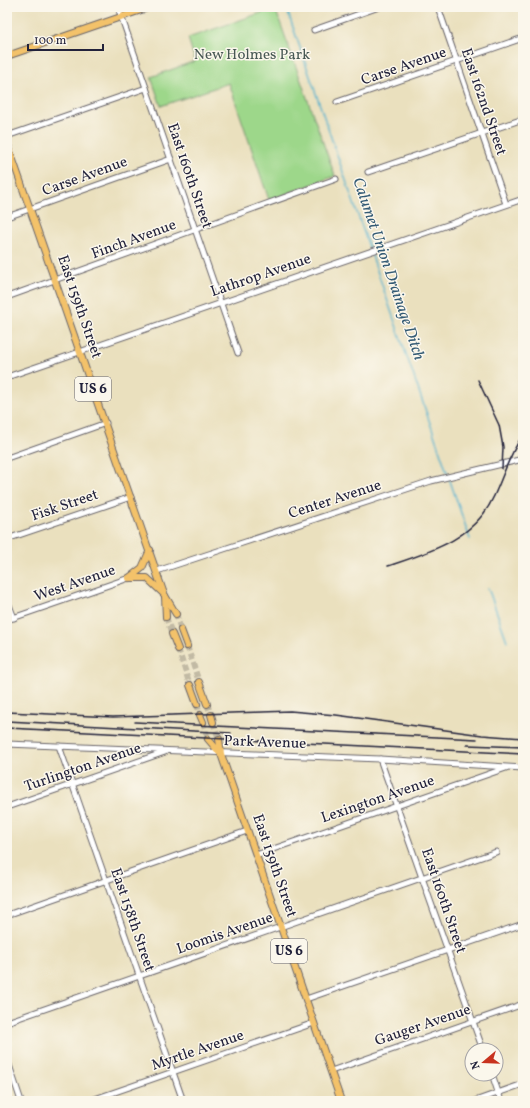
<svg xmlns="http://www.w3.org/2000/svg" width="530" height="1108" viewBox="0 0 530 1108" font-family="Vollkorn,serif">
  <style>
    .green { fill: #9dd78a; stroke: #607c62 }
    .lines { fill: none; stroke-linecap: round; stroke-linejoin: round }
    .stream { stroke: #4eb1cd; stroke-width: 1.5 }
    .major-tunnel { stroke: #c2baa4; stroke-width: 6; stroke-dasharray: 6 3; stroke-linecap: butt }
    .minor-casing { stroke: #686469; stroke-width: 7 }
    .major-casing { stroke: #686469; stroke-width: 8 }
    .minor { stroke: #fff; stroke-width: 5 }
    .major { stroke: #f3c26a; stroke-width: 6 }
    .rail { stroke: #22223b; stroke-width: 1.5 }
    .labels { text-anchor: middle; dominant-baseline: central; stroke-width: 3; stroke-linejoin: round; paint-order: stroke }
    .shield { fill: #fbf7ec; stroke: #636270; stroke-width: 1 }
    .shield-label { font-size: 14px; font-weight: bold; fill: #22223b }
    .park-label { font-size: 15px; fill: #475853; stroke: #fbf7ec }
    .street-label { font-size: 15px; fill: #22223b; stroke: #fbf7ec }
    .water-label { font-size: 16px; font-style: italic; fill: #345b75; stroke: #fbf7ec }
  </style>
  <rect width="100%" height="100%" fill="#fbf7ec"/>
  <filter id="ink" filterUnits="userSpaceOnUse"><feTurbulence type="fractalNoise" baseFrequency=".025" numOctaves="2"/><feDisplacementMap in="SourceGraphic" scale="8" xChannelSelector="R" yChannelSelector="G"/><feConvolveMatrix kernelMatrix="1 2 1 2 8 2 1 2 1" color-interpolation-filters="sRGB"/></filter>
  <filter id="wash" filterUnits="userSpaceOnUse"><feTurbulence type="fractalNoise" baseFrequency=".012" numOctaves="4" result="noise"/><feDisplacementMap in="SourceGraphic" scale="16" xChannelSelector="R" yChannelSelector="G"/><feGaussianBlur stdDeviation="0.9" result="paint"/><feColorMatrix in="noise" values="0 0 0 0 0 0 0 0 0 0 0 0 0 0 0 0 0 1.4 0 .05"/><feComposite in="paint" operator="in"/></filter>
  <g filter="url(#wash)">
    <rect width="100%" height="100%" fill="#eae0be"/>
    <polygon class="green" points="275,8 335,176 269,200 229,83 161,106 151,77 195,61 188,38"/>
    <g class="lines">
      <g class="stream">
        <polyline points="286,7 370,250"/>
        <polyline points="371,253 448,475"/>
        <polyline points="449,478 470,539"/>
        <polyline points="488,588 507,641"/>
      </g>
    </g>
  </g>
  <g filter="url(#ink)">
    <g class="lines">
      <g class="major-tunnel">
        <polyline points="176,614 181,630"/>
        <polyline points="166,617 172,634"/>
        <polyline points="187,646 199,682"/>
        <polyline points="178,649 190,685"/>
        <polyline points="197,704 200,715"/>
        <polyline points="207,704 211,715"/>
        <polyline points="203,722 208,739"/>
        <polyline points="213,722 219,739"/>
      </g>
      <g class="minor-casing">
        <g id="minor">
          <polyline points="118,7 238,353"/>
          <polyline points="438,7 506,204"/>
          <polyline points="314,30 379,7"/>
          <polyline points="337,102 523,38"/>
          <polyline points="7,136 146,88"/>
          <polyline points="368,172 523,119"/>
          <polyline points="7,217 171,159"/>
          <polyline points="7,297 336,179"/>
          <polyline points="7,377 523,199"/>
          <polyline points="7,458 106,423"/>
          <polyline points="7,539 131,497"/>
          <polyline points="157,571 431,481 523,459"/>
          <polyline points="7,600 14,618"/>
          <polyline points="7,620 129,578"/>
          <polyline points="7,744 380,759 523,768"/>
          <polyline points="59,746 183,1101"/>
          <polyline points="380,759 483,1050"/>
          <polyline points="7,807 165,752"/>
          <polyline points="256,855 506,768"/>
          <polyline points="7,915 247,831"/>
          <polyline points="306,999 523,924"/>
          <polyline points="7,1022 496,852"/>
          <polyline points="7,1059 21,1101"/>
          <polyline points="331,1071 523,1004"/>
          <polyline points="492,1074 501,1101"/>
          <polyline points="89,1101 314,1023"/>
          <polyline points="475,1101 523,1084"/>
        </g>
      </g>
      <g class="major-casing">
        <g id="major">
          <polyline points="7,56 150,7"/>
          <polyline points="7,143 164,594 176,614"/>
          <polyline points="129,578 147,578 163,593"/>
          <polyline points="129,578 142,568 150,550"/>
          <polyline points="165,596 166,617"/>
          <polyline points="181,630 187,646"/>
          <polyline points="172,634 178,649"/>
          <polyline points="199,682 207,704"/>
          <polyline points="190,685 197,704"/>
          <polyline points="200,715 203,722"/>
          <polyline points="211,715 213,722"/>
          <polyline points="208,739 220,753"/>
          <polyline points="219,739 221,754 341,1101"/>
        </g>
      </g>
      <use href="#minor" class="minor"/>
      <use href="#major" class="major"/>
      <g class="rail">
        <polyline points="478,380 499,425 503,447 502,469"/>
        <path d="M388,566C430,552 475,539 494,496C504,475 509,454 523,435"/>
        <polyline points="7,712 113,717 290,711 336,715 482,735 523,738"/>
        <polyline points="7,721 231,733"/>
        <polyline points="135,722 477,739"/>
        <polyline points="7,728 523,754"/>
        <polyline points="467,745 523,747"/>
      </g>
    </g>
  </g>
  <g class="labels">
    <g class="shield">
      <rect x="75" y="377" width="36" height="24" rx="3"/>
      <rect x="271" y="939" width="36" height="24" rx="3"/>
    </g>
    <g class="shield-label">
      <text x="93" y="389">US 6</text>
      <text x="289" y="951">US 6</text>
    </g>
    <g class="park-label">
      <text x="252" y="55">New Holmes Park</text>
    </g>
    <g class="street-label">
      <text transform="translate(404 67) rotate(-19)">Carse Avenue</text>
      <text transform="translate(483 102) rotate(71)">East 162nd Street</text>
      <text transform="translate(189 176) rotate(71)">East 160th Street</text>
      <text transform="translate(85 177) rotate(-20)">Carse Avenue</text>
      <text transform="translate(134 240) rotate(-20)">Finch Avenue</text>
      <text transform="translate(261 276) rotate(-19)">Lathrop Avenue</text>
      <text transform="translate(79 307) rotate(71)">East 159th Street</text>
      <text transform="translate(335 500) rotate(-18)">Center Avenue</text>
      <text transform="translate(65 506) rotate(-19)">Fisk Street</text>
      <text transform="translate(75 584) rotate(-19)">West Avenue</text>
      <text transform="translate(265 743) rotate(2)">Park Avenue</text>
      <text transform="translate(83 768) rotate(-19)">Turlington Avenue</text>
      <text transform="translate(378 800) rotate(-19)">Lexington Avenue</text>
      <text transform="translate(274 866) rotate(71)">East 159th Street</text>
      <text transform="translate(443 901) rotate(71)">East 160th Street</text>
      <text transform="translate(132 920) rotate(71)">East 158th Street</text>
      <text transform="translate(225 934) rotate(-19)">Loomis Avenue</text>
      <text transform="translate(423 1026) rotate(-19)">Gauger Avenue</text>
      <text transform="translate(198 1051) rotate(-19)">Myrtle Avenue</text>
    </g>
    <g class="water-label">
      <text transform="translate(388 269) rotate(71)">Calumet Union Drainage Ditch</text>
    </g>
  </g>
  <rect width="530" height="1108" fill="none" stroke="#fbf7ec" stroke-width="24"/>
  <g transform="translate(484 1062) rotate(251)"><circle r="19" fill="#fbf7ec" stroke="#a4a2a5"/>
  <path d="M0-3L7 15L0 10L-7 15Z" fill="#c8321e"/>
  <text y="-6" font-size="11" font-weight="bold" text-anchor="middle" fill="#22223b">N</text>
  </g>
  <path d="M28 44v6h75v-6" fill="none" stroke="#22223b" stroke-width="2"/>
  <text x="34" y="44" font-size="12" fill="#22223b" stroke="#fbf7ec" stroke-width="3" paint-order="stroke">100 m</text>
</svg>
